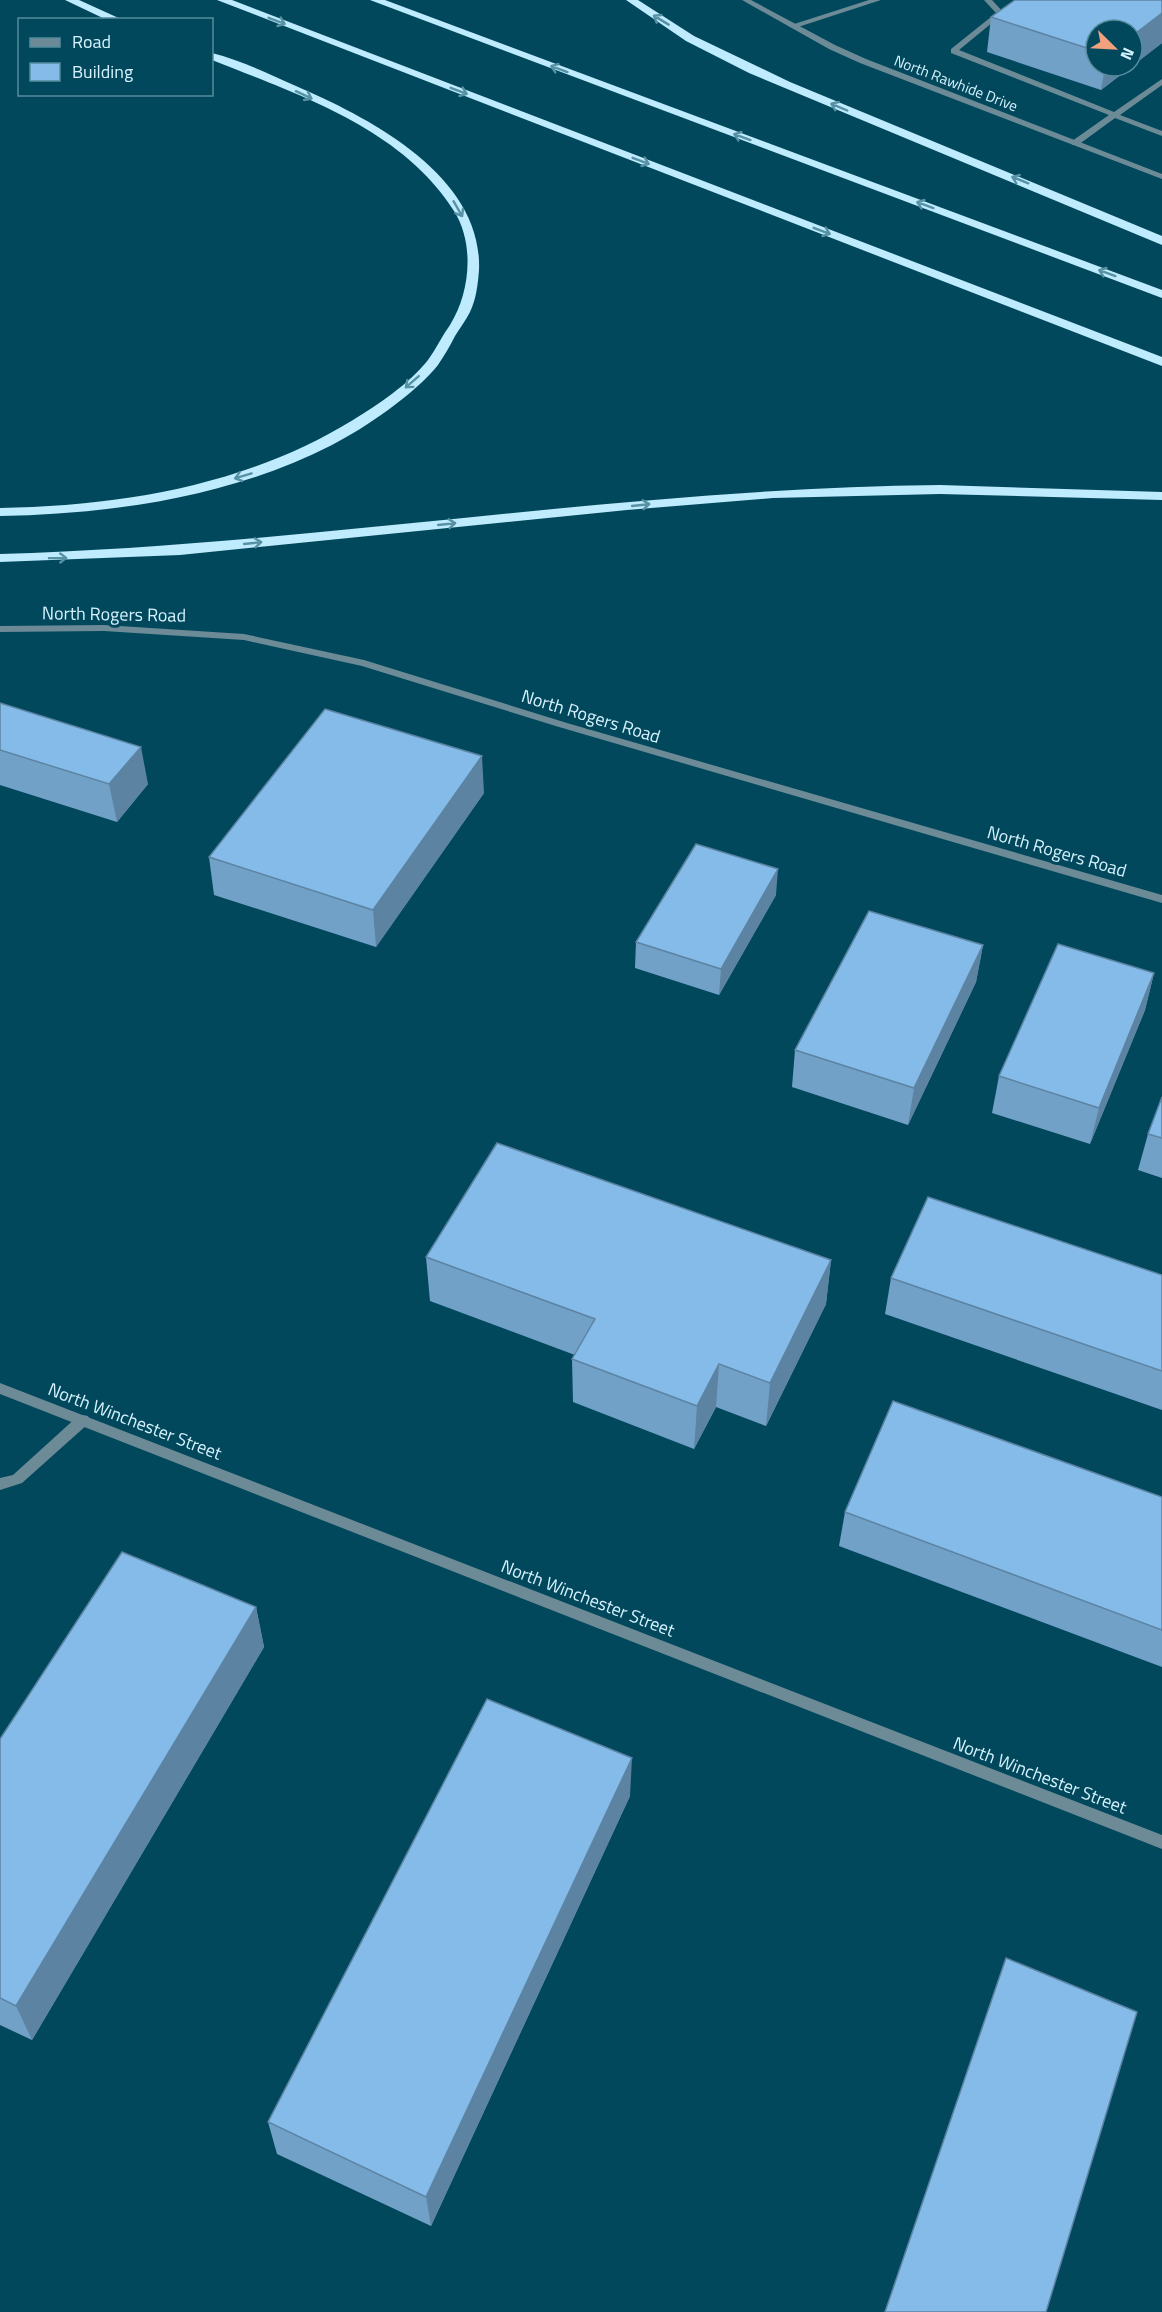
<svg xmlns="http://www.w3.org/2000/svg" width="1162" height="2312" viewBox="0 0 1162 2312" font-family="'Titillium Web',sans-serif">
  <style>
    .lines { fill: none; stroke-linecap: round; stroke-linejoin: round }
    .service { fill: #6c8b97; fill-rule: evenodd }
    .minor { fill: #6c8b97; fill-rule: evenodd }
    .tertiary { fill: #6c8b97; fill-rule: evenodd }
    .motorway { fill: #beebfd; fill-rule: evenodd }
    .wall { fill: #72a1c8; fill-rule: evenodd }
    .shaded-wall { fill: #5c83a2 }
    .building { fill: #84bbe8; stroke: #5c83a2; stroke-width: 1.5 }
    .oneway { stroke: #5791a4 }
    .labels { text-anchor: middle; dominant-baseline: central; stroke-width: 6; stroke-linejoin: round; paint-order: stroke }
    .far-street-label { font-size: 15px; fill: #d5f2fe; stroke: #02485c }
    .street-label { font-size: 18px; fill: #d5f2fe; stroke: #02485c }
  </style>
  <rect width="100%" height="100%" fill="#02485c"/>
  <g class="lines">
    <g class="service">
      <polygon points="984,0 992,0 1004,13 959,50 1114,112 1162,79 1162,85 1120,115 1162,131 1162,136 1115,118 1078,145 1072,145 1072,141 1109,115 951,53 951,49 996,13"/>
      <polygon points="83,1415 88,1416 90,1420 88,1424 22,1483 0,1490 0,1478 13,1475 78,1416"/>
    </g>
    <g class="minor">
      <polygon points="869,0 881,0 795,28 788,26"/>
      <polygon points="0,1383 1162,1835 1162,1849 0,1394"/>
    </g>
    <g class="tertiary">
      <polygon points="742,0 751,0 835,45 866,59 1162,174 1162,179 860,63 829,49"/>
      <polygon points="104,625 244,634 364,660 567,723 1162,895 1162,903 559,727 362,666 244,640 104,631 0,632 0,626"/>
    </g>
    <g class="motorway">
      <polygon points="65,0 79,0 123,20 107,20"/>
      <polygon points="217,0 232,0 1162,357 1162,366"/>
      <polygon points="370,0 385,0 1162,290 1162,298"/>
      <polygon points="626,0 638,0 694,36 790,82 1162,236 1162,245 749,73 686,41"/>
      <path d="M212,53C240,60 269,74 296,86C370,118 483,176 479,270C478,284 476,300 470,312C466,320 460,328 455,336C450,346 444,356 438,365C415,394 365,428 332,445C230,497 113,514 0,516V508C123,506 247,485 353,420C378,405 410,383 428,360C436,349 442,336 450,325C470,293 475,244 454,211C402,128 297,94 212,60Z"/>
      <path d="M940,485L1162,492V500L940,494L773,498L627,510L180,555L0,562V554C314,545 625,488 940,485Z"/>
    </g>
  </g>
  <g class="wall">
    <path d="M1162,0V43L1101,90L987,52L991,17ZM1096,30L1132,66H1096Z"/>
    <polygon points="0,703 148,784 117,822 0,785"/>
    <polygon points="484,793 376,947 214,895 209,857"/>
    <polygon points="776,895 719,995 635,968 636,942"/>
    <polygon points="983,945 976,982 908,1125 792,1087 795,1050"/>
    <polygon points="1154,973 1145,1010 1090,1144 992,1113 999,1076"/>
    <polygon points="1162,1097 1162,1178 1138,1170 1148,1134"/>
    <polygon points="426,1257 831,1260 826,1304 766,1426 716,1407 694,1449 573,1402 572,1359 575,1355 430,1301"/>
    <polygon points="1162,1275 1162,1410 885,1314 891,1278"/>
    <polygon points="1162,1497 1162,1667 839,1546 845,1512"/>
    <polygon points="256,1607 264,1647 32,2040 0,2025 0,1739"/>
    <polygon points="630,1796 431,2226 277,2154 268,2122"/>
  </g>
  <g class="shaded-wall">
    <polygon points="1162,13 1162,43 1101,90 1105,66 1132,66 1132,36"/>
    <polygon points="141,747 148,784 117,822 109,784"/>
    <polygon points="482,756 484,793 376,947 373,910"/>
    <polygon points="778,869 776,895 719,995 721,969"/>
    <polygon points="983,945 976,982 908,1125 914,1088"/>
    <polygon points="1154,973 1145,1010 1090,1144 1099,1108"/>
    <polygon points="831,1260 826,1304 766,1426 770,1383"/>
    <polygon points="719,1364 716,1407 694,1449 697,1406"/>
    <polygon points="256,1607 264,1647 32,2040 16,2006"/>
    <polygon points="632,1758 630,1796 431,2226 426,2197"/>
  </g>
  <g class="building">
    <polygon points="1015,0 1162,0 1162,13 1132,36 1132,30 1096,30 1096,51 991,17"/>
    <polygon points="0,703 141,747 109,784 0,750"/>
    <polygon points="325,709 482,756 373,910 209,857"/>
    <polygon points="696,844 778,869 721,969 636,942"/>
    <polygon points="869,911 983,945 914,1088 795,1050"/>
    <polygon points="1058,944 1154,973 1099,1108 999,1076"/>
    <polygon points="1162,1097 1162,1138 1148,1134"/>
    <polygon points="497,1143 831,1260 770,1383 719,1364 697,1406 572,1359 595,1319 426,1257"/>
    <polygon points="928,1197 1162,1275 1162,1371 891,1278"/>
    <polygon points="893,1401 1162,1497 1162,1630 845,1512"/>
    <polygon points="122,1552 256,1607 16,2006 0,1998 0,1739"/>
    <polygon points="487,1699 632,1758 426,2197 268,2122"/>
    <polygon points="1006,1958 1137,2012 1046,2312 885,2312"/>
  </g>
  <defs><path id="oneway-shaft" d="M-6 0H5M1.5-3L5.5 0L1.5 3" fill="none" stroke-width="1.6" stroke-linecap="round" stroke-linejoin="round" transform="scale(1.5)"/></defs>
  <g class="oneway">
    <use href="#oneway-shaft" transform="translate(661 20) rotate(-149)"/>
    <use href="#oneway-shaft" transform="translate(277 21) rotate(21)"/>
    <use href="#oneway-shaft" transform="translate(559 69) rotate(-160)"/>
    <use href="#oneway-shaft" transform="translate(459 91) rotate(21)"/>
    <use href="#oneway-shaft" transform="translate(304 95) rotate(25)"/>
    <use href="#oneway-shaft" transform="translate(839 107) rotate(-157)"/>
    <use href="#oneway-shaft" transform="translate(742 137) rotate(-160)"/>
    <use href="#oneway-shaft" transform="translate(641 161) rotate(21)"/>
    <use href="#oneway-shaft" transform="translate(1020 180) rotate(-158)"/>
    <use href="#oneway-shaft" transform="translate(925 205) rotate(-160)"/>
    <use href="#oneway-shaft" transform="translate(458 209) rotate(60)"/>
    <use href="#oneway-shaft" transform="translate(822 231) rotate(21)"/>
    <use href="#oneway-shaft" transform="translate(1107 273) rotate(-160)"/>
    <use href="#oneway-shaft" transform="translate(412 382) rotate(139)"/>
    <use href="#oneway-shaft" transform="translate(243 476) rotate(163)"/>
    <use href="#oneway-shaft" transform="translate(641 505) rotate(-6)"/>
    <use href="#oneway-shaft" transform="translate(447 524) rotate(-6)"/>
    <use href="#oneway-shaft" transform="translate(253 543) rotate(-6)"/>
    <use href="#oneway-shaft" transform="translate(58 558) rotate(-1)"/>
  </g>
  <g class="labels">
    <g class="far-street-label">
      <text transform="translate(956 83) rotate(21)">North Rawhide Drive</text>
    </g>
    <g class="street-label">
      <text transform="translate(114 614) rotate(1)">North Rogers Road</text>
      <text transform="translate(591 716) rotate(17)">North Rogers Road</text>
      <text transform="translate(1057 851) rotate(16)">North Rogers Road</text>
      <text transform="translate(135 1421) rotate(21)">North Winchester Street</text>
      <text transform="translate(588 1598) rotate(21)">North Winchester Street</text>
      <text transform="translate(1040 1775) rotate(21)">North Winchester Street</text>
    </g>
  </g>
  <rect x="18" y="18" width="195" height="78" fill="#02485c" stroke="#568c9d" stroke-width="1.5"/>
  <rect x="30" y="38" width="30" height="9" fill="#6c8b97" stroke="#568c9d" stroke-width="1.5"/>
  <text x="72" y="48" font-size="18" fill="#d5f2fe">Road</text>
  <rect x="30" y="63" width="30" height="18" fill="#84bbe8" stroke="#568c9d" stroke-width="1.5"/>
  <text x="72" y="78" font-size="18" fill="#d5f2fe">Building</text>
  <g transform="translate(1114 48) rotate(114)"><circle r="28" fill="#02485c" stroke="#568c9d" stroke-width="1.5"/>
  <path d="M0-4.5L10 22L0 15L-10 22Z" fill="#f1a17d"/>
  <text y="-9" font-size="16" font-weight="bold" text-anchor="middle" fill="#d5f2fe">N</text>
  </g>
</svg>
